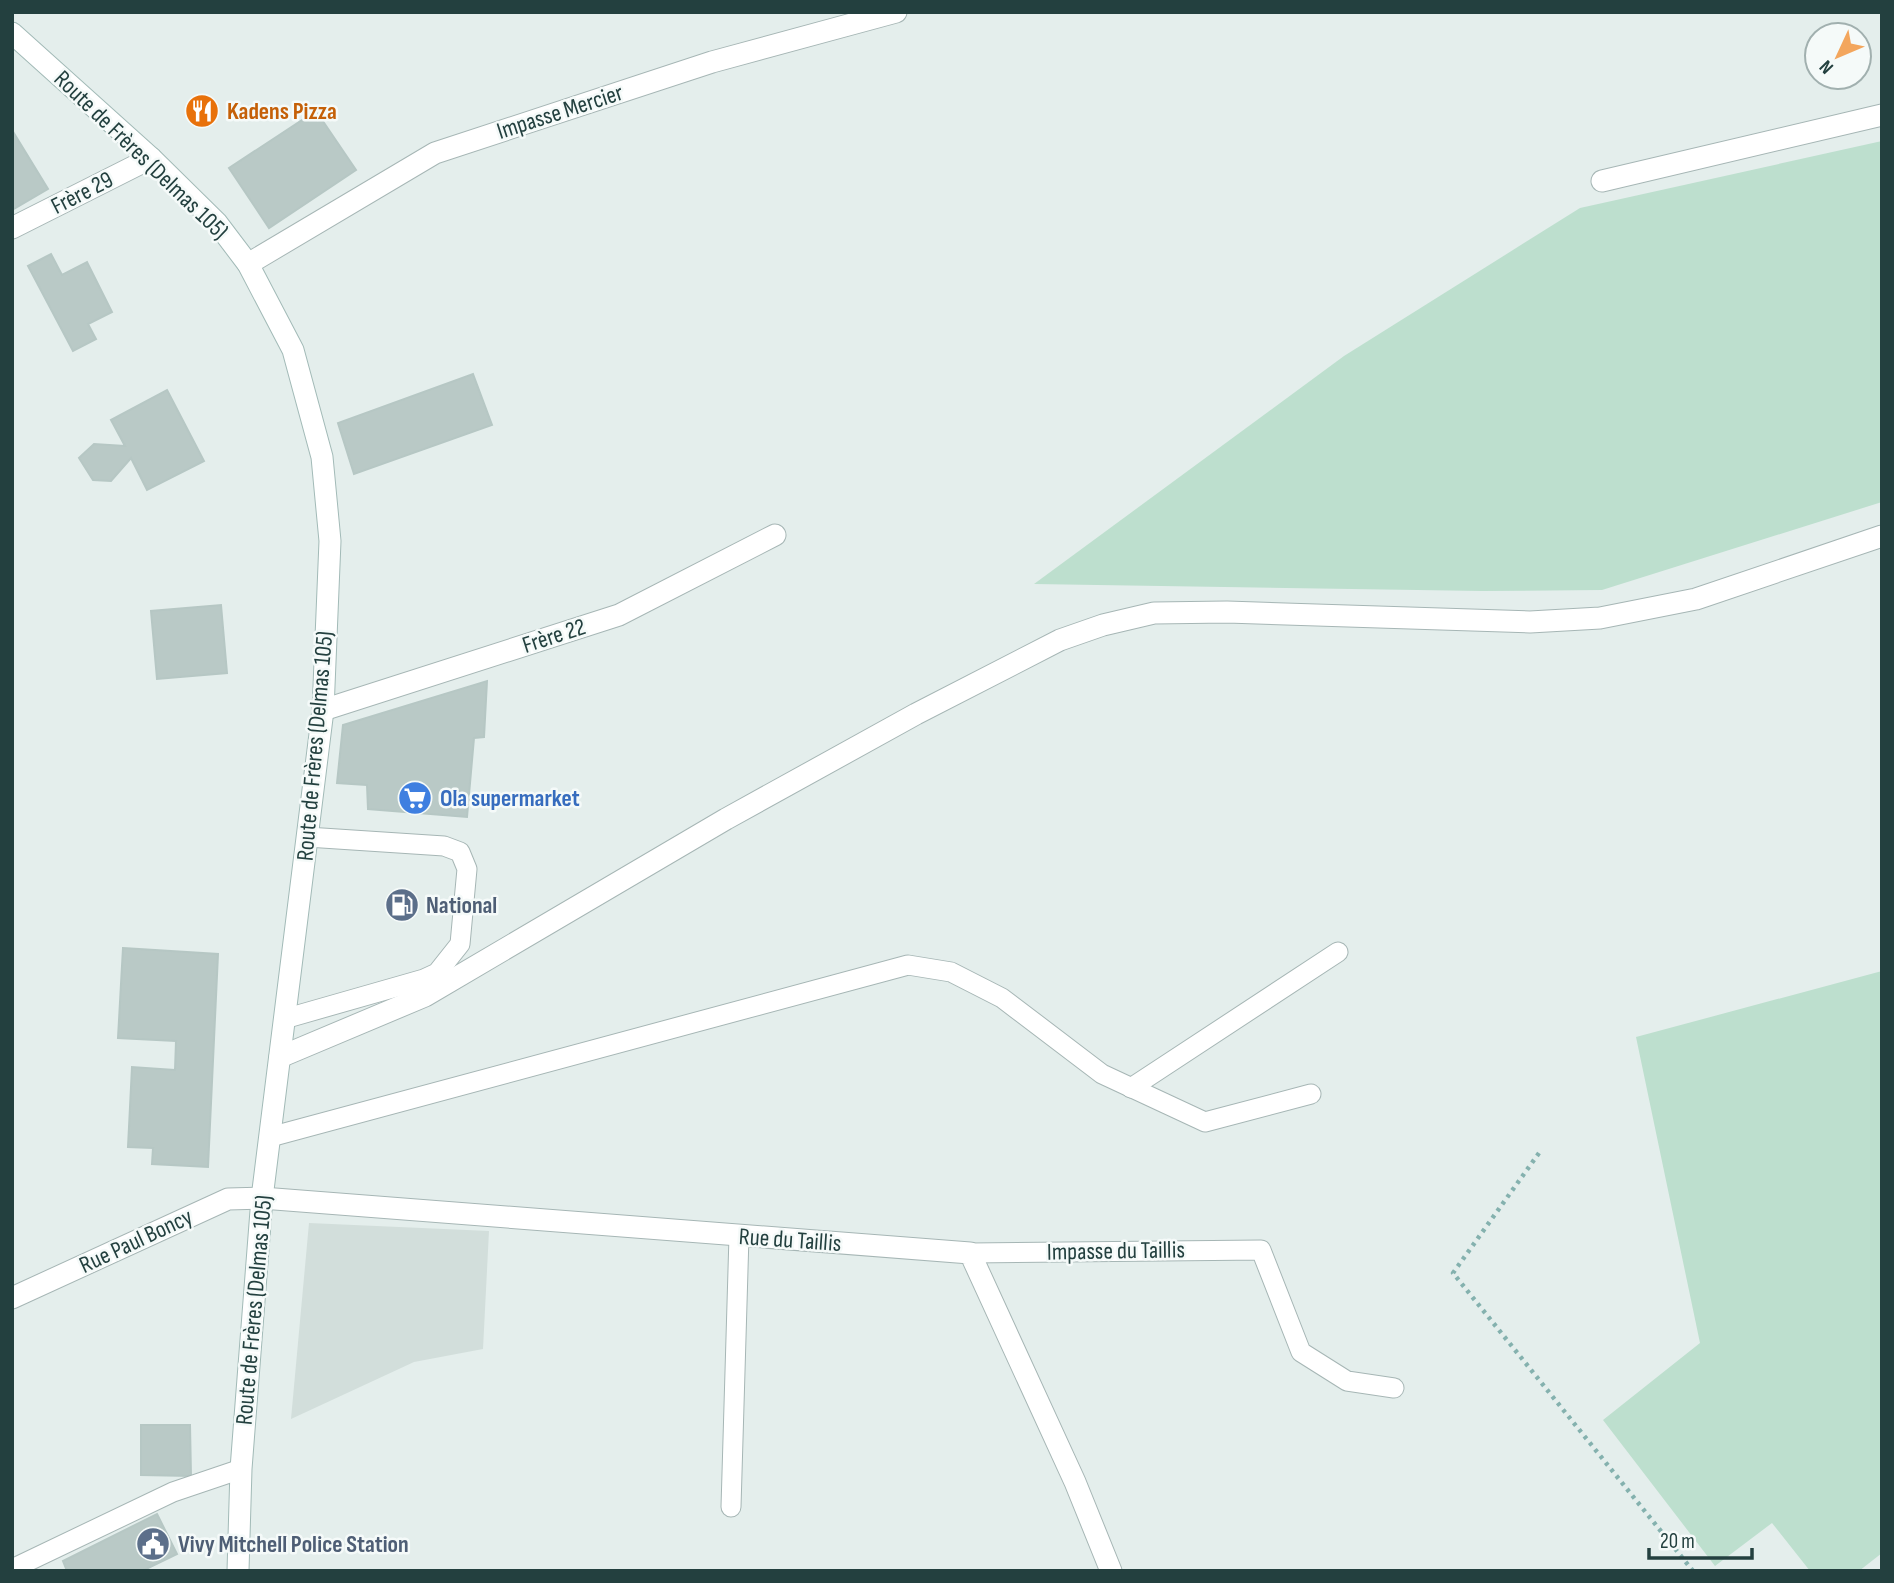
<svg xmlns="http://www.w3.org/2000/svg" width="1894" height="1583" viewBox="0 0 1894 1583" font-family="'Sofia Sans Condensed',sans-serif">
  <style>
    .built { fill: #d2dedb }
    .green { fill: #bddfce }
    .building { fill: #b9c9c6; stroke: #b6c7c4; stroke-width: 2 }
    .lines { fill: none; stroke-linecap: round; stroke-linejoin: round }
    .service-casing { stroke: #a6b6b5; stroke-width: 21 }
    .minor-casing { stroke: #a6b6b5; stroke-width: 23 }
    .secondary-casing { stroke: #a2bab7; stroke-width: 23 }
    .path { stroke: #84b1ae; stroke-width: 4.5; stroke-dasharray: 3.5 5; stroke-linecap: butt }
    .service { stroke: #fff; stroke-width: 19 }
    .minor { stroke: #fff; stroke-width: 21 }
    .secondary { stroke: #fff; stroke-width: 21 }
    .labels { text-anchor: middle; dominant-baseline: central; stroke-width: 5; stroke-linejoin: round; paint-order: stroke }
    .food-label { font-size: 24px; font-weight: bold; fill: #c56008; stroke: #f5faf9; text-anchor: start }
    .street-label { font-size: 24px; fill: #23403f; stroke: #f5faf9 }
    .shop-label { font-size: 24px; font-weight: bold; fill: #366cbe; stroke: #f5faf9; text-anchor: start }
    .service-label { font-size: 24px; font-weight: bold; fill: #4e5e75; stroke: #f5faf9; text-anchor: start }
  </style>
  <rect width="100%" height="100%" fill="#e4eeec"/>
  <polygon class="built" points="309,1223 489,1231 483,1349 414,1362 291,1419"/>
  <g class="green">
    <polygon points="1882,141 1882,502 1602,590 1482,591 1034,584 1344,356 1580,208"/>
    <polygon points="1882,971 1882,1553 1859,1571 1810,1571 1772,1523 1715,1566 1603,1420 1700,1343 1636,1037"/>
  </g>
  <g class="building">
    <polygon points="316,111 356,170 269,228 229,168"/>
    <polygon points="12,130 48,189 12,210"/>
    <polygon points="51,254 62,275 87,262 112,312 88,324 96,339 73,351 28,266"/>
    <polygon points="473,374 492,425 354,474 338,423"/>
    <polygon points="167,390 204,461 147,490 131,458 111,481 93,480 79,458 94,444 125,446 111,420"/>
    <polygon points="221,605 227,673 157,679 151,611"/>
    <polygon points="487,681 484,737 474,738 467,817 368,809 367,785 337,783 343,725"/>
    <polygon points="123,948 218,954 208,1167 152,1164 153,1148 128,1147 132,1067 175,1070 176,1041 118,1038"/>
    <polygon points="141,1425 190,1425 191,1476 141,1475"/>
    <polygon points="157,1514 177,1554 142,1571 67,1571 63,1561"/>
  </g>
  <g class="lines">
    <g class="service-casing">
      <g id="service">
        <polyline points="284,1019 424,979 437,973 460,944 467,869 460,852 444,846 307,837"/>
        <polyline points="1131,1088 1338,952"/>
        <polyline points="270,1137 908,965 951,972 1002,998 1102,1074 1205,1122 1311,1094"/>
        <polyline points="970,1253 1261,1250 1301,1352 1347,1381 1394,1388"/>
        <polyline points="731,1507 739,1236"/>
        <polyline points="12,1569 173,1492 241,1469"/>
      </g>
    </g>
    <g class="minor-casing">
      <g id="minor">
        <polyline points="1602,181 1882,115"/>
        <polyline points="12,228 151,158"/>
        <polyline points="248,264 435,153 712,62 896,12"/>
        <polyline points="323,710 619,615 775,535"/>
        <polyline points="280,1057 425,996 726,819 916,714 1060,640 1103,625 1154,613 1227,612 1530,622 1600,618 1696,599 1882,536"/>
        <polyline points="12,1298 228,1199 262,1198 970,1253 1075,1482 1111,1571"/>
      </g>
    </g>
    <g class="secondary-casing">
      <polyline id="secondary" points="12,33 151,158 217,223 248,264 293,350 322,457 330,541 323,710 262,1198 241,1469 238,1571"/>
    </g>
    <polyline class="path" points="1539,1153 1453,1273 1693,1571"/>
    <use href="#service" class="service"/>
    <use href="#minor" class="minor"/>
    <use href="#secondary" class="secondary"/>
  </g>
  <defs>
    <g id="restaurant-disc" transform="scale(1.75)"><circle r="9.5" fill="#e8710a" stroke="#f5faf9"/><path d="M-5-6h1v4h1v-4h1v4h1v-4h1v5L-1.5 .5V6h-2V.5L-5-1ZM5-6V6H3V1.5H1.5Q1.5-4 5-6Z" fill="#fff"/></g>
    <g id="supermarket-disc" transform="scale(1.75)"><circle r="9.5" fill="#3f7fe0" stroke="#f5faf9"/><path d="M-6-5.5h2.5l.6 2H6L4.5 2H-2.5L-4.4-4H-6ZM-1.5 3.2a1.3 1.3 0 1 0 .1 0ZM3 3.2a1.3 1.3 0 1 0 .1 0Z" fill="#fff"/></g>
    <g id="fuel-disc" transform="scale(1.75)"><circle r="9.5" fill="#5c6f8a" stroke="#f5faf9"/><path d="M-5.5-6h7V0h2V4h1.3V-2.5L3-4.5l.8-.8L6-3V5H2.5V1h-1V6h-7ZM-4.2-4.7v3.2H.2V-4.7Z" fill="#fff"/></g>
    <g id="civic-disc" transform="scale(1.75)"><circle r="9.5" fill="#5c6f8a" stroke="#f5faf9"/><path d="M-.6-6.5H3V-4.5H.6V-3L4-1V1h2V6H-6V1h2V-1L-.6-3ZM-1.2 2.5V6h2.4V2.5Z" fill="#fff"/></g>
  </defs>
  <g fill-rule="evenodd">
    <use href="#restaurant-disc" x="202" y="111"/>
    <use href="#supermarket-disc" x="415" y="798"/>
    <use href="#fuel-disc" x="402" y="905"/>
    <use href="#civic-disc" x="153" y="1544"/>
  </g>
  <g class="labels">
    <g class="food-label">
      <text x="227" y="111">Kadens Pizza</text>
    </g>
    <g class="street-label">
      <text transform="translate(560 112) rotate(-18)">Impasse Mercier</text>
      <text transform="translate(141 155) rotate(44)">Route de Frères (Delmas 105)</text>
      <text transform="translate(82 193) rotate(-27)">Frère 29</text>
      <text transform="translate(554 636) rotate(-18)">Frère 22</text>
      <text transform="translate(315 746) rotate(-85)">Route de Frères (Delmas 105)</text>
      <text transform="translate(790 1240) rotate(4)">Rue du Taillis</text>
      <text transform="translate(136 1241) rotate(-25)">Rue Paul Boncy</text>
      <text transform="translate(1116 1251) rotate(-1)">Impasse du Taillis</text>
      <text transform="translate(254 1310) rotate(-85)">Route de Frères (Delmas 105)</text>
    </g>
    <g class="shop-label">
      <text x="440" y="798">Ola supermarket</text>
    </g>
    <g class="service-label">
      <text x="426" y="905">National</text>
      <text x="178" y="1544">Vivy Mitchell Police Station</text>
    </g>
  </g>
  <rect width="1894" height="1583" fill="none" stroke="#23403f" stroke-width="28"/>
  <g transform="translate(1838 56) rotate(226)"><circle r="33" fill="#f5faf9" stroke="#a1b0af" stroke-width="2"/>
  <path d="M0-5L12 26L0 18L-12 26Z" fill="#f3a65d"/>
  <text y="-10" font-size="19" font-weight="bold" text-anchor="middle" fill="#23403f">N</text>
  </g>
  <path d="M1649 1548v10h103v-10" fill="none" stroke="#23403f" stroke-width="3.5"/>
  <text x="1660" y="1548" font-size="21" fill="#23403f" stroke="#f5faf9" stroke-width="5" paint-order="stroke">20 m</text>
</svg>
